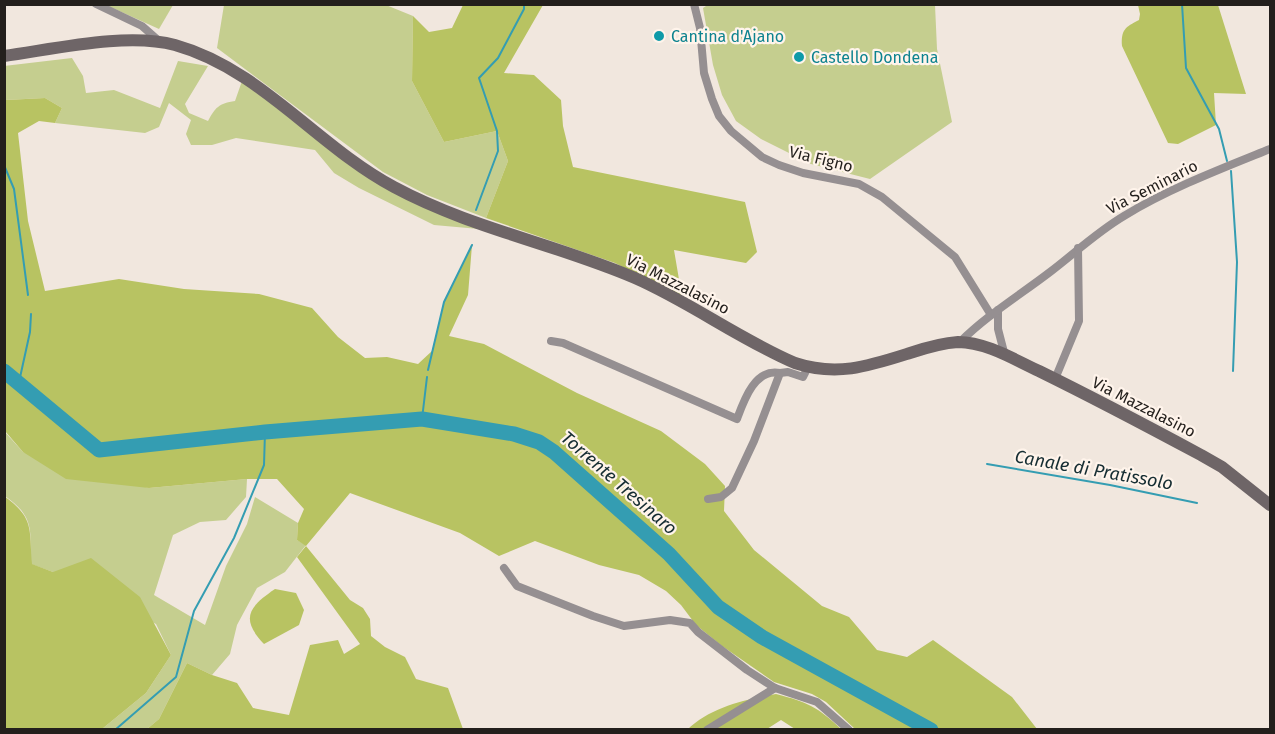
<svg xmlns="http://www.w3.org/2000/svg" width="1275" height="734" viewBox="0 0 1275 734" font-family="'Fira Sans',sans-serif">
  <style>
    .green { fill: #c5ce8f }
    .forest { fill: #b8c362 }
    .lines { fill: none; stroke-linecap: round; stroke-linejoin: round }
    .stream { stroke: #349db2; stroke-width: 2 }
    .river { stroke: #349db2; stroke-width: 15 }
    .street { stroke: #958f91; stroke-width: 8 }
    .secondary { stroke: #6e6567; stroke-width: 12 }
    .culture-dot { fill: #0f9aa8; stroke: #fff4eb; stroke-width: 2 }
    .labels { text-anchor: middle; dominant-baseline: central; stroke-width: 4.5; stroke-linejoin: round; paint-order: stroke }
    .culture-label { font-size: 16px; fill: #0d838f; stroke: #fff4eb; text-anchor: start }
    .street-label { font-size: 16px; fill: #231f1c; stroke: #fff4eb }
    .water-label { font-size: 18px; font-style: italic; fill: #162d32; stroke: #fff4eb }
  </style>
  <rect width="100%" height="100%" fill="#f1e7de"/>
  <g class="green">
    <polygon points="709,4 935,5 937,49 952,122 870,179 811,164 761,139 736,121 722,95 713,65 703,8"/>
    <polygon points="106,5 173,5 159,29"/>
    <polygon points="224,5 386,5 413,16 412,81 444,142 497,131 508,161 486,218 427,195 383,172 217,48"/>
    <path d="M72,58L83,76L86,93L114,90L160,108L178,61L208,66L185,104L189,113L208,121C215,108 219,103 235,101L242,81L343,159L479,229L434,225L359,188L334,173L315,150L236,138L212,145H191L186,134L191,120L169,103L159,127L145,133L55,123L62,108L45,98L5,100L4,66Z"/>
    <path d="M4,431L23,452L149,488L247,479L246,497L226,520L200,522L173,535L154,595L205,625L226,566L247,524L255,497L298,523L297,540L306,545L285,572L257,588L237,625L230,654L212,675L187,663L159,719L147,729H102L146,693L171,655L156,624L53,572L31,564C30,530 35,517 5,496Z"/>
  </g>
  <g class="forest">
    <polygon points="463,5 543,5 504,73 534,75 561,100 563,126 573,167 745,202 757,252 746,263 674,250 682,297 615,263 486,218 508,161 497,131 444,142 412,81 413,16 429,32 452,28"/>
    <path d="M1138,5H1218L1246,94L1214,93L1216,125L1178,144L1168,143L1122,46C1121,30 1125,27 1139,20L1140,14Z"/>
    <polygon points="4,94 6,100 45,98 62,108 55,123 39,121 18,133 28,221 45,291 119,279 184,289 259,294 312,308 338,337 365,358 387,357 418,364 432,351 444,302 472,245 468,295 449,336 484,344 577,393 661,431 705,464 725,486 724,511 754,550 822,606 849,617 877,650 907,657 933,640 1012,697 1037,729 855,729 826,702 812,694 774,682 722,646 696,625 681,605 666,591 639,575 599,565 535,541 499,556 460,533 350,493 306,546 350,600 363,608 370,619 371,636 385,647 405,657 416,679 448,688 463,729 147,729 159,719 187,663 212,675 237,683 253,708 289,715 310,645 338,640 344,654 360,644 297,557 306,546 297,540 298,523 304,509 277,479 247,479 149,488 66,479 23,452 5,431"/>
    <path d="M4,496C35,518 29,530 32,564L53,572L91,558L140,597L171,655L146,693L102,729H5Z"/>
    <path d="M275,589L296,593L304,610L299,625L264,644C239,618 250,606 275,589Z"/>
    <path d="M776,694C807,702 818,707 841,729H795L781,720L767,729L687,730C711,707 744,700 776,694Z"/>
  </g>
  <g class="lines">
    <g class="stream">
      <polyline points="1182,4 1186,68 1219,129 1227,161"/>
      <polyline points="4,165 14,189 28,295"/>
      <polyline points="1231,171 1237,262 1233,371"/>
      <polyline points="476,210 498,151 497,131 479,78 498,58 524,9 524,4"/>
      <polyline points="428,370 444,302 472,245"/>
      <polyline points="19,382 30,332 31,314"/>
      <polyline points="422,419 427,377"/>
      <polyline points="987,464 1110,485 1197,503"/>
      <polyline points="115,730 176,677 194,611 234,538 264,465 265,432"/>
    </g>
    <polyline class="river" points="4,371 99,450 265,432 422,419 514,434 539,442 554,452 669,554 718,607 762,637 931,730"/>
    <g class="street">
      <polyline points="96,4 142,26 159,41"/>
      <polyline points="694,4 700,28 704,73 712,99 719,116 731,131 762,157 779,165 803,173 859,184 882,197 955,257 991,315"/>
      <polyline points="998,310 998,329 1005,356"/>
      <path d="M551,341L563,343L737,419C744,400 755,368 780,373"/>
      <path d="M960,342C987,315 1020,295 1050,272C1075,253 1097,232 1124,216C1168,189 1223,168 1270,149"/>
      <polyline points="1055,379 1079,321 1078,248"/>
      <polyline points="708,499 721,497 732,488 754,441 780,373 788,372 803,377 808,367"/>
      <polyline points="504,568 517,586 593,616 624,626 670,620 690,623 698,632 747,670 775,688 817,702 849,730"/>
      <polyline points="707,730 775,688"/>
    </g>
    <path class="secondary" d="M4,56C55,49 127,32 175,45C261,69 317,146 394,187C470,228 556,244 635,278C690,302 739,339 795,363C837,377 869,366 910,353C925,348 942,343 958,342C986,342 1015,360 1039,371C1094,398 1147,426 1201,455L1222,467L1270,505"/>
  </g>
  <g class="culture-dot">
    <circle cx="659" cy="36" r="6"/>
    <circle cx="799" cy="57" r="6"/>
  </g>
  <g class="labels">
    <g class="culture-label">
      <text x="671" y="36">Cantina d'Ajano</text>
      <text x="811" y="57">Castello Dondena</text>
    </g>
    <g class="street-label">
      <text transform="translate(821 159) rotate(14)">Via Figno</text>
      <text transform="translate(1152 187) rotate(-27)">Via Seminario</text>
      <text transform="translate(678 284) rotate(27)">Via Mazzalasino</text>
      <text transform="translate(1144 407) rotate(27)">Via Mazzalasino</text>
    </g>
    <g class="water-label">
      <text transform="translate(1094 470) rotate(10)">Canale di Pratissolo</text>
      <text transform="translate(619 483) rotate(41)">Torrente Tresinaro</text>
    </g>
  </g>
  <rect width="1275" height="734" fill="none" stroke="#231f1c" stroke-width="12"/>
</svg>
